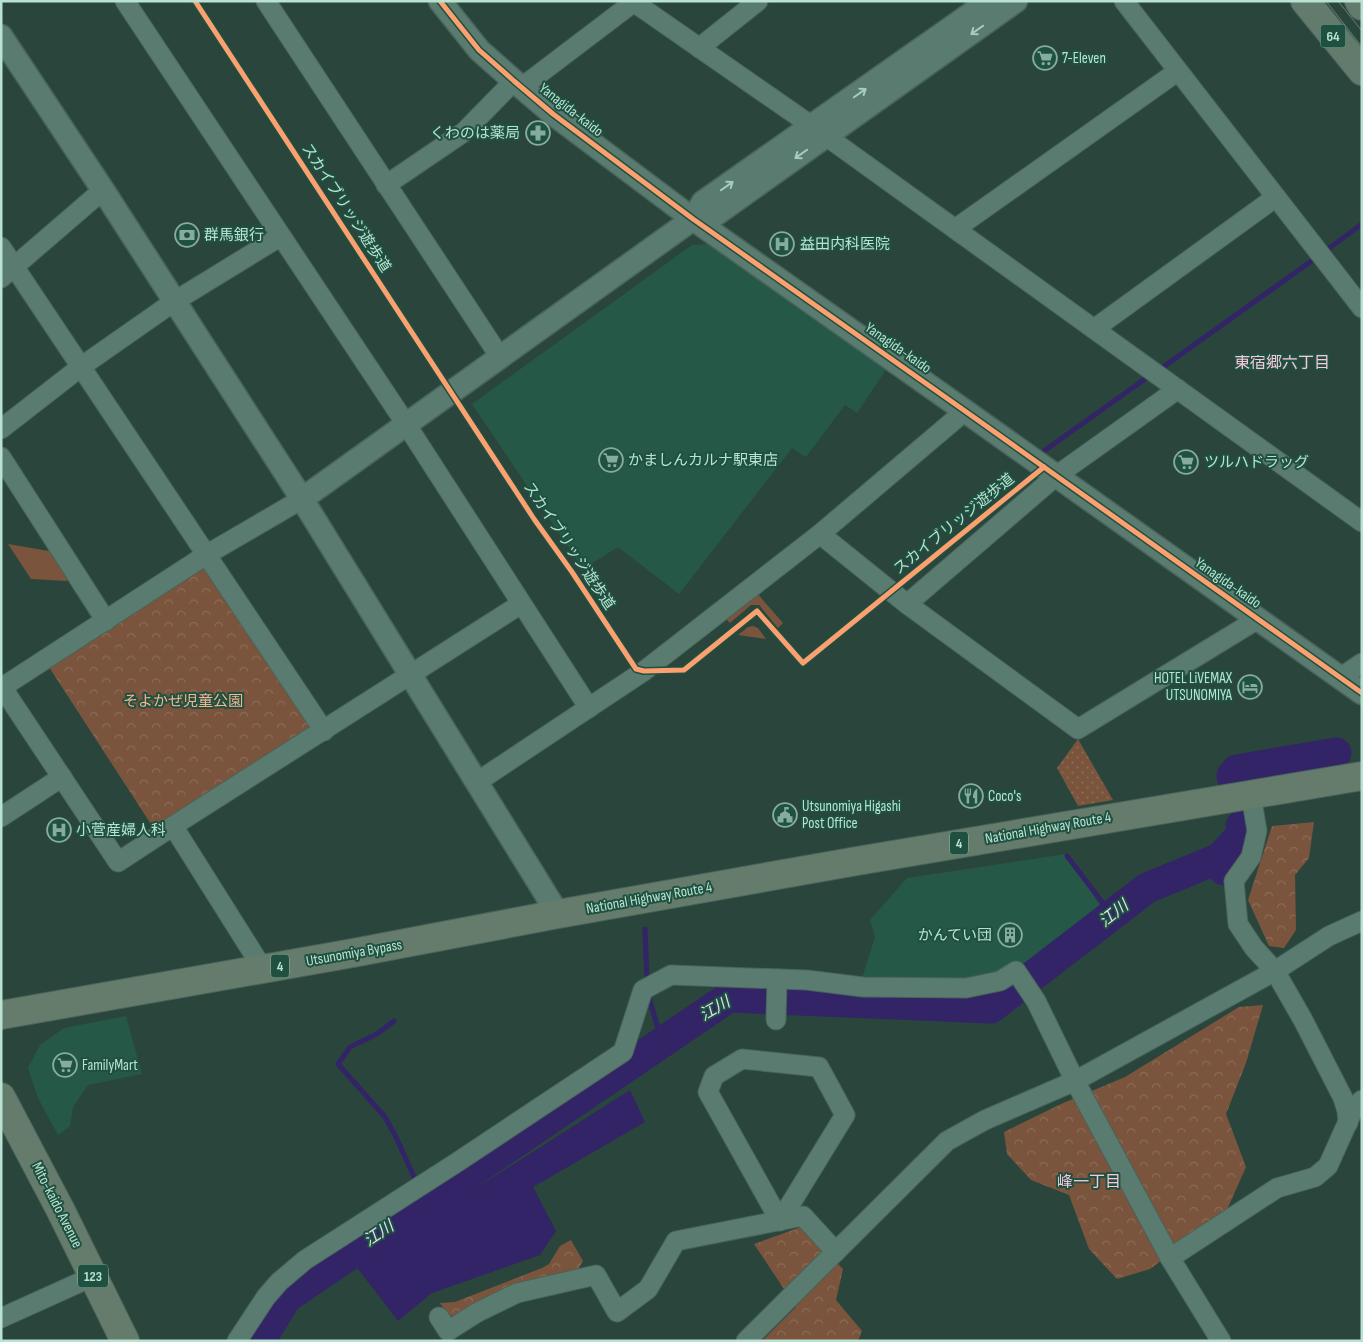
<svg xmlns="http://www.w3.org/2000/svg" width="1363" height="1342" viewBox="0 0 1363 1342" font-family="'Sofia Sans Condensed','Noto Sans JP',sans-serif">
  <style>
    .built { fill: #255847 }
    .grass { fill: url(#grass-dots) }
    .forest { fill: url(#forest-crowns) }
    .garden { fill: #7a543c }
    .water { fill: #322467 }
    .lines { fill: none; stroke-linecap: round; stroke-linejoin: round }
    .stream { stroke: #322467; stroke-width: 5 }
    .river { stroke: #322467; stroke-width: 31 }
    .minor-casing { stroke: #48645a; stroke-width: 21 }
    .tertiary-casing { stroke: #48645a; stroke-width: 25 }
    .primary-casing { stroke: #48645a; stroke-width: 30 }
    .trunk-casing { stroke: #48645a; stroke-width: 30 }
    .minor { stroke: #5a7b70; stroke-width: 19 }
    .tertiary { stroke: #5a7b70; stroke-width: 22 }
    .primary { stroke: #627b6d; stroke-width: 28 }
    .trunk { stroke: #657c6c; stroke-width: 28 }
    .tram { stroke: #668077; stroke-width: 1 }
    .cycleway-casing { stroke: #1f5040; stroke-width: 8 }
    .cycleway { stroke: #fca06f; stroke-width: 5 }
    .oneway { stroke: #a5cebe }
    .labels { text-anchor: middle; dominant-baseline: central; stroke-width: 4; stroke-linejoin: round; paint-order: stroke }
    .shield { fill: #1f5040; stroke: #8ab7a6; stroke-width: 1 }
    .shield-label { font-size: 14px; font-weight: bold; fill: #b8e3d2 }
    .poi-label { font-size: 15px; fill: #b8e3d2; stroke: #1f5040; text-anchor: start }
    .street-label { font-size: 15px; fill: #b8e3d2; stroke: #1f5040 }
    .park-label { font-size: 15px; fill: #f5b390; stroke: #1f5040 }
    .neighbourhood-label { font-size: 16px; fill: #f6c7dd; stroke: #1f5040 }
    .water-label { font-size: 16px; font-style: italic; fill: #e1dff6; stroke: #1f5040 }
  </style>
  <defs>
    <pattern id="grass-dots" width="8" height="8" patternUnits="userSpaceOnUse" patternTransform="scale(1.25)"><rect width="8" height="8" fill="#7a543c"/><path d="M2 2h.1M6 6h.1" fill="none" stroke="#8b6c57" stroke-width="1.8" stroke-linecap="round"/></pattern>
    <pattern id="forest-crowns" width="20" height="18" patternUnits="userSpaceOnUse" patternTransform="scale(1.25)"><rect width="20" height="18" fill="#7a543c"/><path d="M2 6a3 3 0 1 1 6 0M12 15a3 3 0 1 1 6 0" fill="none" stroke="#8b6c57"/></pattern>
  </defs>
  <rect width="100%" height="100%" fill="#2a453c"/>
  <g class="built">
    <polygon points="710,244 887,368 857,413 845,405 806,457 792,448 679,594 618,547 583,569 472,404 692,245"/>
    <polygon points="1066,854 1101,907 1026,963 967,982 862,978 875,937 870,920 907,878"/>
    <polygon points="126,1016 142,1074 88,1085 73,1107 70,1126 58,1135 38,1098 28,1068 40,1045 64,1028"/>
  </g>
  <polygon class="grass" points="1078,739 1113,800 1078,806 1057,768"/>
  <g class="forest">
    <polygon points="204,562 316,730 156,832 47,664"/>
    <polygon points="1314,822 1309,858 1295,875 1296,930 1284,948 1269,946 1248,900 1272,826"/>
    <polygon points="1263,1005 1246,1063 1226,1114 1246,1167 1226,1212 1150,1269 1117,1279 1089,1249 1069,1195 1031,1180 1007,1154 1004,1132 1061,1104 1125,1077 1239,1007"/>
    <polygon points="801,1227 843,1269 836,1300 862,1331 858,1341 762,1341 796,1307 754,1244"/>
    <polygon points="571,1240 583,1261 576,1273 455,1317 448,1315 440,1303 455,1302 542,1268 549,1264 560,1246"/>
  </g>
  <g class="garden">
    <polygon points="8,544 55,552 72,577 66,581 31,579"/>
    <polygon points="756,592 783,623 778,628 759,605 751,605 730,623 725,618"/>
    <polygon points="753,626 758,628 766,639 738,635 748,627"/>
  </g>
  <polygon class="water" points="630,1090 645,1122 533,1187 556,1231 540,1255 432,1293 398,1321 355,1265"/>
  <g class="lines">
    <g class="stream">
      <polyline points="1324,252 1362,224"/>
      <polyline points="1159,370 1317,257"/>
      <polyline points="1044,451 1152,374"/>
      <polyline points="1067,856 1112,915"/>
      <polyline points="645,929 647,980"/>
      <polyline points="648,994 662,1042"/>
      <polyline points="394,1021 377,1034 350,1047 338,1064 385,1117 396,1137 414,1177"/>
      <polyline points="422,1193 426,1202"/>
    </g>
    <g class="river">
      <polyline points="1232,776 1237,770 1336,753"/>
      <polyline points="1220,858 1242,834 1241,826"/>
      <polyline points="260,1341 286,1298 729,997 991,1008 1147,888 1220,858 1224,870"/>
    </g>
    <g class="minor-casing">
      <g id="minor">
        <polyline points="125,1 406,424 589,708"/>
        <polyline points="266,1 500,357"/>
        <polyline points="632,1 812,126 1362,522"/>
        <polyline points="1124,1 1362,308"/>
        <polyline points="699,48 758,1"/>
        <polyline points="522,87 634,2"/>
        <polyline points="386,185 464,132 514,81"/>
        <polyline points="955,229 1178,71"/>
        <polyline points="1,247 324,731"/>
        <polyline points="1,278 103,190"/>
        <polyline points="1094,329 1276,197"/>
        <polyline points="1,429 82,366 175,301 281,236"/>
        <polyline points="1,457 106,621"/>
        <polyline points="820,534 907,604 1056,476 1178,389"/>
        <polyline points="907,604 1078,729 1258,619"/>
        <polyline points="1340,678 1362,663"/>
        <polyline points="2,687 118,862 173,826"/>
        <polyline points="1,688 206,555 302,499"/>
        <polyline points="477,782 644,671 820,534 965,411"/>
        <polyline points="1251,795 1257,831 1251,857 1234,881 1238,924 1254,948 1275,971 1303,1020 1343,1098 1347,1111 1348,1123"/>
        <polyline points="1,817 62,777"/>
        <polyline points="263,969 173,826 521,604"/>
        <polyline points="776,1020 777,979"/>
        <polygon points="742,1059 819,1067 845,1115 780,1221 708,1092 714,1076"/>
        <polyline points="1170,1258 1277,1188 1315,1177 1328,1166 1354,1108 1362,1100"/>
        <polyline points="439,1317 448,1331 478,1312 517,1293 596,1275 617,1312 648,1289 676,1241 803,1216 836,1252"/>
        <polyline points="1,1318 94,1276"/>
        <polyline points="237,1341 266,1297 279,1282 305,1260 456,1163 623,1052 643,990 671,975 807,980 863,987 966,988 1000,981 1016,971 1036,1001 1075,1081 1170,1258 1221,1341"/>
        <polyline points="746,1341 947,1141 985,1120 1075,1081 1275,971 1329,936 1362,921"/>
      </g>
    </g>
    <g class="tertiary-casing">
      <g id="tertiary">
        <polyline points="440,1 479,50 514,81 553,114 693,219 965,411 1362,693"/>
        <polyline points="1,36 103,190 302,499 558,914"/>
        <polyline points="693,219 715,215 1016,1"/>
        <polyline points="302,499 693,219 703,202 989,1"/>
      </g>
    </g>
    <g class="primary-casing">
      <g id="primary">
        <polyline points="1305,1 1362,71"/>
        <polyline points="1359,1 1362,6"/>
      </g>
    </g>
    <g class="trunk-casing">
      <g id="trunk">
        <polyline points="1,1015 353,953 558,914 857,861 1362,776"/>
        <polyline points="1,1097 61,1211 125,1341"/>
      </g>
    </g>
    <use href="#minor" class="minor"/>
    <use href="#tertiary" class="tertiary"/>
    <use href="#primary" class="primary"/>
    <use href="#trunk" class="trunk"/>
    <g class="tram">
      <polyline points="1326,1 1362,47"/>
      <polyline points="1338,1 1362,31"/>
    </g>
    <g class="cycleway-casing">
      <g id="cycleway">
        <polyline points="195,1 534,519 572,572 636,669 644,671 684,670 757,611 803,663 1044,467"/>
        <polyline points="440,1 479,50 514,81 553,114 693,219 965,411 1362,693"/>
      </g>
    </g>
    <use href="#cycleway" class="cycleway"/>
  </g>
  <defs><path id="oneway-shaft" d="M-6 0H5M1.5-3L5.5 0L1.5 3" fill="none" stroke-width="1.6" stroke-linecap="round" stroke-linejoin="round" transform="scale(1.25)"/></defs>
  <g class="oneway">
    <use href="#oneway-shaft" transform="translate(977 30) rotate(145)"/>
    <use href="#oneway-shaft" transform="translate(860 93) rotate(-35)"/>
    <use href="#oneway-shaft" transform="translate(801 154) rotate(145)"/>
    <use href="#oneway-shaft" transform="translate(727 186) rotate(-35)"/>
  </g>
  <defs>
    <g id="supermarket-ring" transform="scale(1.25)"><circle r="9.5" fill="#1f5040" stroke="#86ac9e" stroke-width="1.5"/><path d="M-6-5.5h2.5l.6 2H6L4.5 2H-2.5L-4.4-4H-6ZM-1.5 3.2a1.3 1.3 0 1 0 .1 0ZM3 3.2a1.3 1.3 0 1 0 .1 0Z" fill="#86ac9e"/></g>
    <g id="pharmacy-ring" transform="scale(1.25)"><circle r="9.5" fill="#1f5040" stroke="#86ac9e" stroke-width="1.5"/><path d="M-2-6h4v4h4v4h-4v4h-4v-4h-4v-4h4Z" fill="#86ac9e"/></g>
    <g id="bank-ring" transform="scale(1.25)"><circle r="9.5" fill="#1f5040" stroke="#86ac9e" stroke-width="1.5"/><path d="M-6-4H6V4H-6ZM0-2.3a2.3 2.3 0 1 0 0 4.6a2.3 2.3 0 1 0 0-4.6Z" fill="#86ac9e"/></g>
    <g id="hospital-ring" transform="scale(1.25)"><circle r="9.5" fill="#1f5040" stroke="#86ac9e" stroke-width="1.5"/><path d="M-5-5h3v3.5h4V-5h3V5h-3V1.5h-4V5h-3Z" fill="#86ac9e"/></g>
    <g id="hotel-ring" transform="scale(1.25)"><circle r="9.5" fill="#1f5040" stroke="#86ac9e" stroke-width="1.5"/><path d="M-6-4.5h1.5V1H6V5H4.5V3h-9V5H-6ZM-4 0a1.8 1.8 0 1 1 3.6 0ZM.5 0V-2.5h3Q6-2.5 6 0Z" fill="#86ac9e"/></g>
    <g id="restaurant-ring" transform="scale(1.25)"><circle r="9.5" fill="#1f5040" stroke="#86ac9e" stroke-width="1.5"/><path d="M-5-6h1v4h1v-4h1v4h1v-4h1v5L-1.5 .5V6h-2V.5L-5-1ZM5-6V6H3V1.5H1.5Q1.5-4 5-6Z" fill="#86ac9e"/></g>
    <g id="civic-ring" transform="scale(1.25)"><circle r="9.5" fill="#1f5040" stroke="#86ac9e" stroke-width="1.5"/><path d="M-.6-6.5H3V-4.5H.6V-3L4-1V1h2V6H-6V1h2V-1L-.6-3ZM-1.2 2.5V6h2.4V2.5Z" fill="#86ac9e"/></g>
    <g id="building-ring" transform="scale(1.25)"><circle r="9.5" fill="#1f5040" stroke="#86ac9e" stroke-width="1.5"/><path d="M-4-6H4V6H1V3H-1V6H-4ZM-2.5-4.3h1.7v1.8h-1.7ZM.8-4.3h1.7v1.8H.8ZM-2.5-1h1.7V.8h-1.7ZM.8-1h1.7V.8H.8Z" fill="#86ac9e"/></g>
  </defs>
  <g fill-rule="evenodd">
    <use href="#supermarket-ring" x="1045" y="58"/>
    <use href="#pharmacy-ring" x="538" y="133"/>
    <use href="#bank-ring" x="187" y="235"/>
    <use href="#hospital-ring" x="782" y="244"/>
    <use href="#supermarket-ring" x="611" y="460"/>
    <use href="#supermarket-ring" x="1186" y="462"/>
    <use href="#hotel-ring" x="1250" y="687"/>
    <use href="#restaurant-ring" x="971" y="796"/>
    <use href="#civic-ring" x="785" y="815"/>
    <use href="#hospital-ring" x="59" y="830"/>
    <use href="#building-ring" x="1010" y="935"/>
    <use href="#supermarket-ring" x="65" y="1065"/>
  </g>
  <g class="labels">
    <g class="shield">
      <rect x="1320.5" y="24.5" width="25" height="23" rx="4"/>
      <rect x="950" y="831.5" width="18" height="23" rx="4"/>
      <rect x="271" y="954.5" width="18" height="23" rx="4"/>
      <rect x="78" y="1264.5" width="30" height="23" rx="4"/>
    </g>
    <g class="shield-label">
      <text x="1333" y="36">64</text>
      <text x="959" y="843">4</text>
      <text x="280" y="966">4</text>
      <text x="93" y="1276">123</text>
    </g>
    <g class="poi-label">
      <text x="1062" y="58">7-Eleven</text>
      <text x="520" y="133" text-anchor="end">くわのは薬局</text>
      <text x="204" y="235">群馬銀行</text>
      <text x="800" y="244">益田内科医院</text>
      <text x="628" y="460">かましんカルナ駅東店</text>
      <text x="1204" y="462">ツルハドラッグ</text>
      <text x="1232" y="678" text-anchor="end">HOTEL LiVEMAX<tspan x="1232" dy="17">UTSUNOMIYA</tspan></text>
      <text x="988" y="796">Coco's</text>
      <text x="802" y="806">Utsunomiya Higashi<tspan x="802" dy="17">Post Office</tspan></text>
      <text x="76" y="830">小菅産婦人科</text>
      <text x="992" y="935" text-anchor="end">かんてい団</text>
      <text x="82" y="1065">FamilyMart</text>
    </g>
    <g class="street-label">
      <text transform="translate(571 110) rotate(38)">Yanagida-kaido</text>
      <text transform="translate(346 208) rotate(57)">スカイブリッジ遊歩道</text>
      <text transform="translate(898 348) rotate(35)">Yanagida-kaido</text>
      <text transform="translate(954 524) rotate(-39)">スカイブリッジ遊歩道</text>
      <text transform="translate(569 546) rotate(56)">スカイブリッジ遊歩道</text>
      <text transform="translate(1228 583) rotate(35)">Yanagida-kaido</text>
      <text transform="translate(1048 828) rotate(-10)">National Highway Route 4</text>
      <text transform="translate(649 898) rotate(-10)">National Highway Route 4</text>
      <text transform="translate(354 953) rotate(-10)">Utsunomiya Bypass</text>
      <text transform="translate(57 1205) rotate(63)">Mito-kaido Avenue</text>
    </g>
    <g class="park-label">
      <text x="183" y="701">そよかぜ児童公園</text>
    </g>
    <g class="neighbourhood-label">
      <text x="1282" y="363">東宿郷六丁目</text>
      <text x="1089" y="1182">峰一丁目</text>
    </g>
    <g class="water-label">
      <text transform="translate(1114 914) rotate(-38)">江川</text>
      <text transform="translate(715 1009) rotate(-30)">江川</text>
      <text transform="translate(379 1234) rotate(-34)">江川</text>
    </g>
  </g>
  <rect width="1363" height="1342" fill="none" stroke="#b8e3d2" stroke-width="5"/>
</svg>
